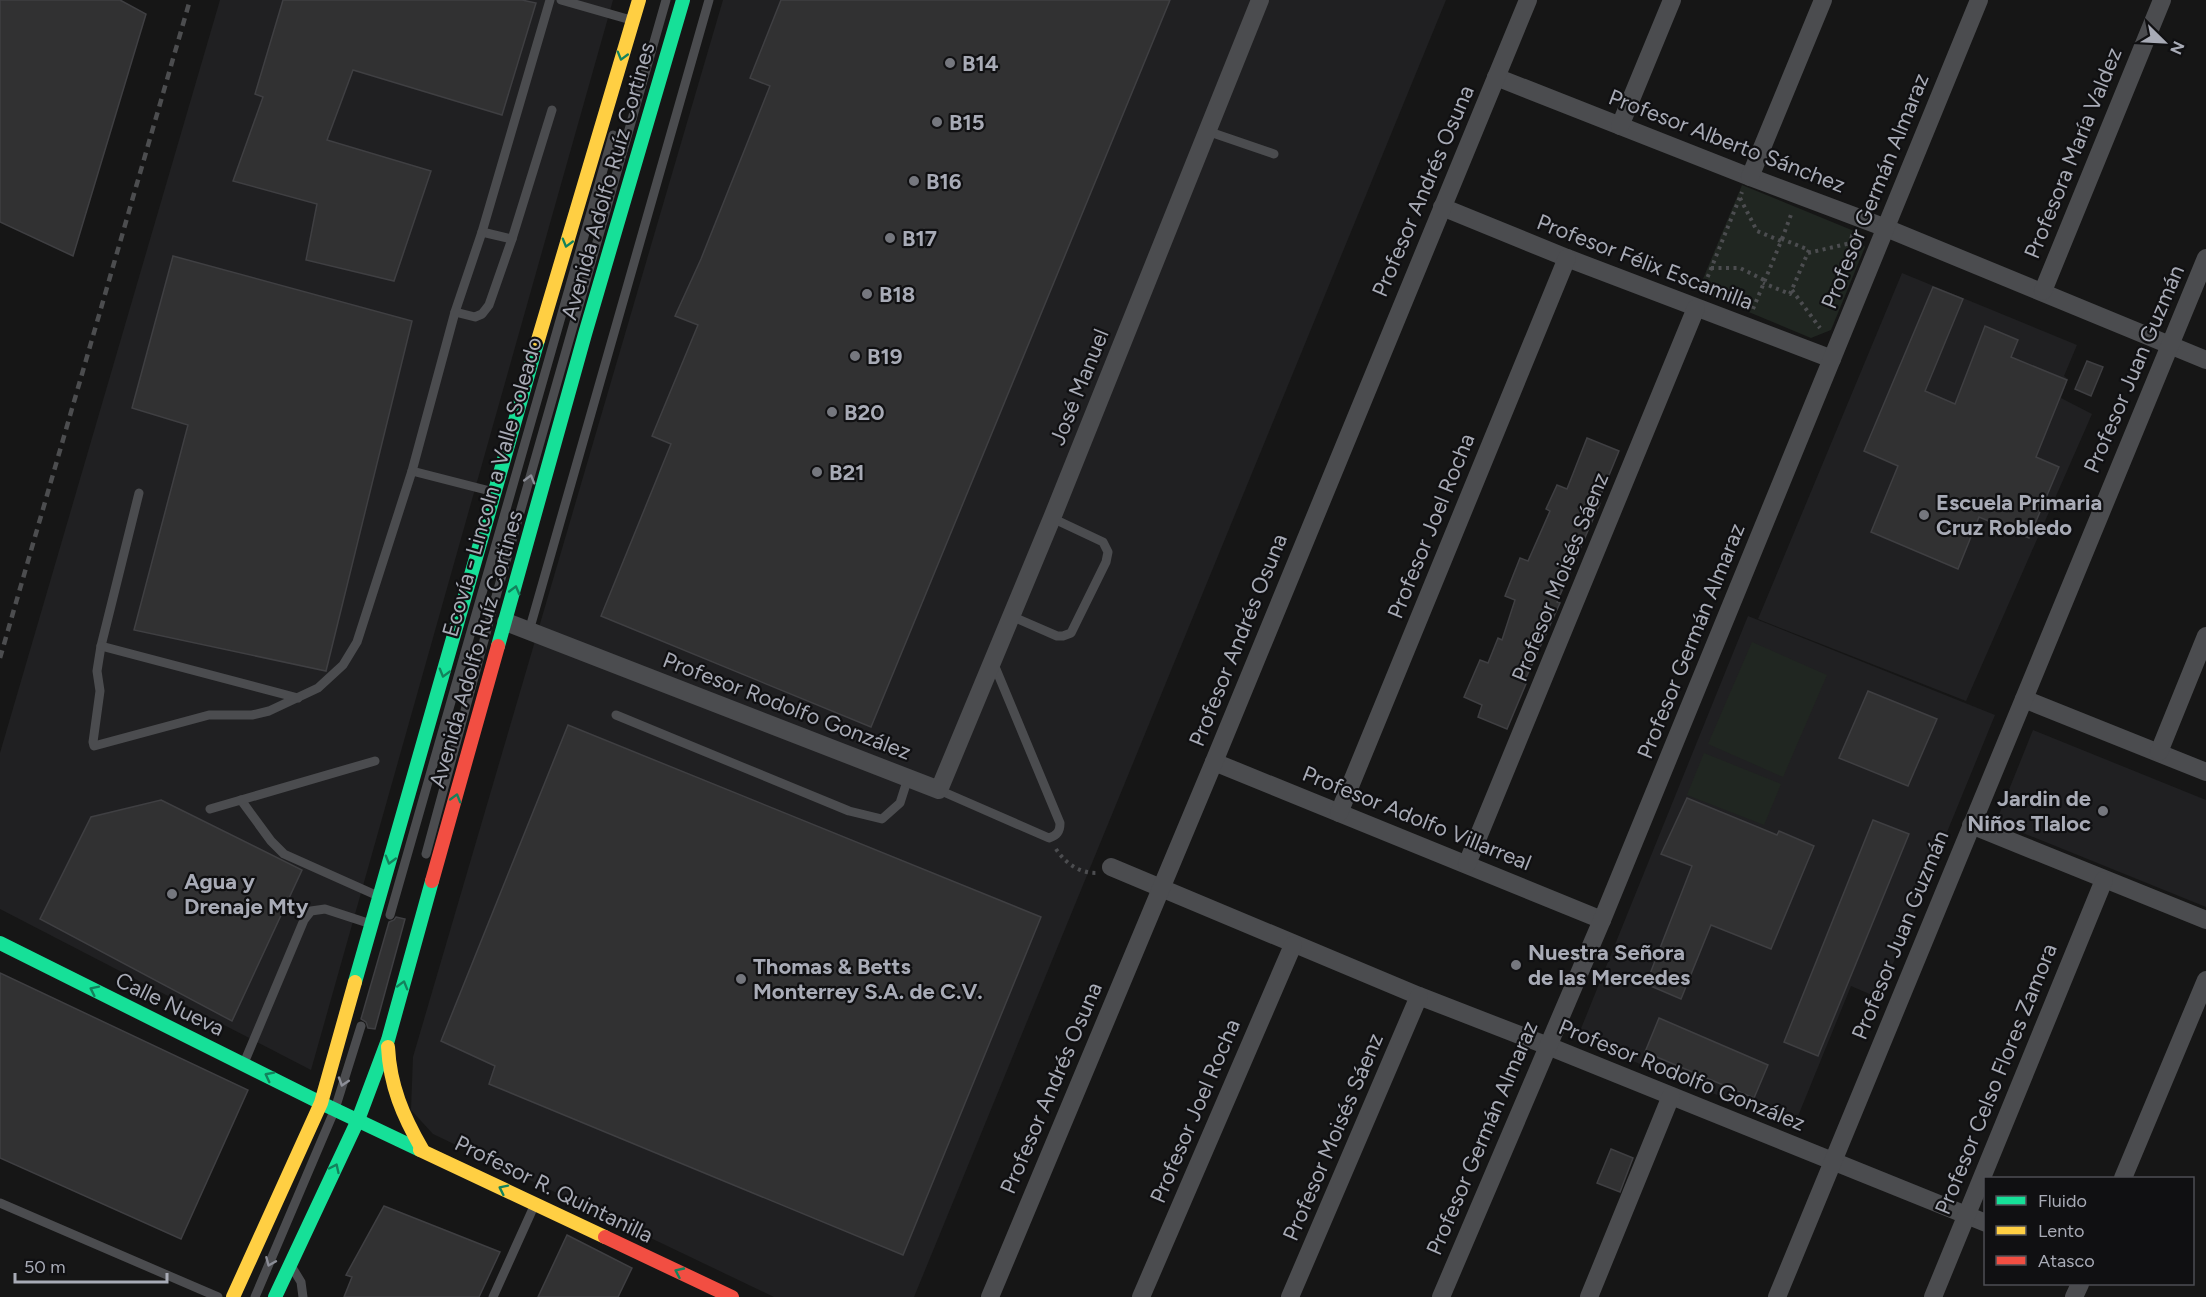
<svg xmlns="http://www.w3.org/2000/svg" width="2206" height="1297" viewBox="0 0 2206 1297" font-family="Figtree,sans-serif">
  <style>
    .built { fill: #202022 }
    .green { fill: #202621 }
    .building { fill: #313132; stroke: #3f3f42; stroke-width: 1.5 }
    .lines { fill: none; stroke-linecap: round; stroke-linejoin: round }
    .path { stroke: #4c4d50; stroke-width: 4; stroke-dasharray: 3 4.5; stroke-linecap: butt }
    .lane { stroke: #4b4c4f; stroke-width: 9 }
    .street { stroke: #4b4c4f; stroke-width: 18 }
    .fast { stroke: #16e098; stroke-width: 14 }
    .slow { stroke: #ffcf43; stroke-width: 14 }
    .jam { stroke: #f24e42; stroke-width: 14 }
    .rail { stroke: #4c4d4f; stroke-width: 4.5; stroke-dasharray: 8 6; stroke-linecap: butt }
    .oneway { stroke: #13825c }
    .oneway2 { stroke: #8c8e97 }
    .poi-dot { fill: #75777e; stroke: #101012; stroke-width: 2 }
    .labels { text-anchor: middle; dominant-baseline: central; stroke-width: 4.5; stroke-linejoin: round; paint-order: stroke }
    .poi-label { font-size: 22px; font-weight: bold; fill: #a8abb6; stroke: #101012; text-anchor: start }
    .street-label { font-size: 22px; fill: #a8abb6; stroke: #101012 }
  </style>
  <rect width="100%" height="100%" fill="#161616"/>
  <g class="built">
    <polygon points="220,0 613,0 311,1070 0,909 0,753"/>
    <polygon points="723,0 1446,0 914,1297 774,1297 433,1134 411,1110 413,1057"/>
    <polygon points="1902,273 2077,345 2064,376 2068,379 2061,398 2092,414 1966,701 1758,619"/>
    <polygon points="1748,616 1995,715 1879,998 1851,986 1794,1126 1588,1043 1580,1031"/>
    <polygon points="2033,730 2206,800 2206,907 1996,822"/>
  </g>
  <g class="green">
    <polygon points="1742,185 1854,231 1865,247 1831,330 1811,338 1698,291"/>
    <polygon points="1752,642 1827,675 1783,777 1708,744"/>
    <polygon points="1704,753 1781,784 1764,825 1687,795"/>
  </g>
  <g class="building">
    <polygon points="0,0 120,0 146,14 73,256 0,222"/>
    <polygon points="283,0 522,0 536,3 502,115 353,70 327,140 431,171 394,281 306,260 317,204 233,181 263,97 255,94"/>
    <polygon points="781,0 1170,0 871,727 601,616 671,444 652,436 698,325 675,316 701,259 770,86 750,78"/>
    <polygon points="173,256 412,321 326,671 134,630 188,425 132,408"/>
    <polygon points="1933,287 1963,299 1925,391 1955,404 1985,326 2018,340 2011,357 2067,380 2036,457 2059,467 2029,538 1979,517 1958,569 1871,532 1898,466 1864,451"/>
    <polygon points="2087,361 2103,367 2091,396 2075,389"/>
    <polygon points="1587,438 1619,451 1598,502 1600,503 1557,602 1560,603 1526,678 1528,679 1507,729 1478,717 1482,705 1464,697 1480,660 1488,663 1498,638 1502,640 1515,600 1505,596 1520,558 1528,561 1550,511 1546,509 1557,485 1567,489"/>
    <polygon points="1868,691 1937,719 1908,786 1839,758"/>
    <polygon points="568,725 1041,917 903,1255 489,1084 495,1066 441,1041"/>
    <polygon points="1687,798 1777,835 1779,831 1814,846 1771,949 1711,925 1681,999 1646,984 1692,866 1661,854"/>
    <polygon points="161,800 302,870 232,1021 40,919 91,817"/>
    <polygon points="1873,820 1909,834 1818,1056 1784,1042"/>
    <polygon points="396,917 405,919 375,1029 368,1028 366,1022 361,1019 389,922 394,920"/>
    <polygon points="0,973 248,1090 181,1239 0,1158"/>
    <polygon points="1659,1018 1768,1065 1754,1098 1645,1052"/>
    <polygon points="1611,1149 1633,1158 1620,1192 1597,1183"/>
    <polygon points="384,1206 500,1252 479,1297 344,1297 352,1277 346,1275"/>
    <polygon points="567,1235 632,1268 618,1297 538,1297"/>
  </g>
  <g class="lines">
    <g class="path">
      <polyline points="1740,198 1757,231 1781,241"/>
      <polyline points="1850,236 1853,237 1858,249"/>
      <polyline points="1782,239 1792,212"/>
      <polyline points="1808,253 1855,242"/>
      <polyline points="1711,268 1740,268 1764,280"/>
      <polyline points="1792,290 1820,328"/>
      <polyline points="1702,291 1742,192"/>
      <polyline points="1753,309 1782,239 1809,250 1790,294 1763,283"/>
      <path d="M1056,849C1065,863 1079,873 1096,873"/>
    </g>
    <g class="lane">
      <polyline points="561,0 631,20"/>
      <polyline points="1207,131 1274,154"/>
      <polyline points="482,232 512,239"/>
      <polyline points="455,312 475,317 482,314 489,305 512,239 552,110"/>
      <polyline points="412,471 494,492"/>
      <polyline points="139,493 101,646 97,671 100,691 93,742 94,746 209,715 252,715 269,711 318,688 343,665 357,642 412,471 455,312 482,232 550,0"/>
      <polyline points="1011,616 1057,636 1063,636 1071,633 1106,562 1108,552 1103,542 1052,518"/>
      <polyline points="529,631 709,0"/>
      <polyline points="101,646 298,698"/>
      <polyline points="616,715 849,811 882,819 900,803 908,778"/>
      <path d="M939,790L1049,838C1057,835 1060,832 1060,823L993,662"/>
      <polyline points="241,800 271,841 284,854 378,896"/>
      <polyline points="210,809 375,761"/>
      <polyline points="426,854 495,600 666,0"/>
      <polyline points="390,915 613,135"/>
      <polyline points="244,1063 304,920 311,911 325,909 371,924"/>
      <polyline points="0,1203 218,1297"/>
      <polyline points="293,1269 301,1282 303,1297"/>
      <polyline points="255,1297 335,1109 361,1026"/>
      <polyline points="493,1297 535,1204"/>
    </g>
    <g class="street">
      <polyline points="1496,77 1750,177 1886,228 2206,360"/>
      <polyline points="1620,126 1672,0"/>
      <polyline points="1750,177 1823,0"/>
      <polyline points="1442,207 1567,258 1832,359"/>
      <polyline points="2043,291 2162,0"/>
      <polyline points="506,622 939,790 1052,518 1260,0"/>
      <polyline points="2024,699 2206,772"/>
      <polyline points="2159,752 2206,636"/>
      <polyline points="1214,762 1602,920"/>
      <polyline points="1339,813 1567,258"/>
      <polyline points="1971,825 2206,920"/>
      <polyline points="1467,864 1696,308"/>
      <polyline points="1111,867 1419,996 1548,1046 1986,1223"/>
      <polyline points="2123,1178 2206,980"/>
      <polyline points="990,1297 1214,762 1528,0"/>
      <polyline points="1141,1297 1293,945"/>
      <polyline points="1290,1297 1419,996"/>
      <polyline points="1441,1297 1602,920 1979,0"/>
      <polyline points="1589,1297 1671,1096"/>
      <polyline points="1777,1297 2206,258"/>
      <polyline points="1933,1297 2104,880"/>
      <polyline points="2074,1297 2080,1284"/>
    </g>
    <g class="fast">
      <polyline points="498,646 585,334 683,0"/>
      <polyline points="0,943 321,1103 420,1150"/>
      <polyline points="355,982 538,340"/>
      <polyline points="275,1297 358,1120 388,1040 432,881"/>
    </g>
    <g class="slow">
      <polyline points="538,340 639,0"/>
      <path d="M388,1047C390,1086 403,1116 422,1149"/>
      <polyline points="420,1150 605,1237"/>
      <polyline points="233,1297 321,1103 355,982"/>
    </g>
    <g class="jam">
      <polyline points="432,881 498,646"/>
      <polyline points="605,1237 732,1297"/>
    </g>
    <polyline class="rail" points="0,658 190,0"/>
  </g>
  <defs><path id="oneway-chevron" d="M-2-3.5L2.5 0L-2 3.5" fill="none" stroke-width="1.6" stroke-linecap="round" stroke-linejoin="round" transform="scale(1.5)"/></defs>
  <g class="oneway">
    <use href="#oneway-chevron" transform="translate(622 56) rotate(106)"/>
    <use href="#oneway-chevron" transform="translate(567 243) rotate(106)"/>
    <use href="#oneway-chevron" transform="translate(515 590) rotate(-75)"/>
    <use href="#oneway-chevron" transform="translate(444 673) rotate(106)"/>
    <use href="#oneway-chevron" transform="translate(456 798) rotate(-74)"/>
    <use href="#oneway-chevron" transform="translate(390 860) rotate(106)"/>
    <use href="#oneway-chevron" transform="translate(403 985) rotate(-74)"/>
    <use href="#oneway-chevron" transform="translate(94 990) rotate(-154)"/>
    <use href="#oneway-chevron" transform="translate(269 1076) rotate(-153)"/>
    <use href="#oneway-chevron" transform="translate(335 1168) rotate(-65)"/>
    <use href="#oneway-chevron" transform="translate(503 1189) rotate(-154)"/>
    <use href="#oneway-chevron" transform="translate(679 1272) rotate(-155)"/>
  </g>
  <g class="oneway2">
    <use href="#oneway-chevron" transform="translate(530 479) rotate(-74)"/>
    <use href="#oneway-chevron" transform="translate(343 1082) rotate(108)"/>
    <use href="#oneway-chevron" transform="translate(270 1262) rotate(113)"/>
  </g>
  <g class="poi-dot">
    <circle cx="950" cy="63" r="6"/>
    <circle cx="937" cy="122" r="6"/>
    <circle cx="914" cy="181" r="6"/>
    <circle cx="890" cy="238" r="6"/>
    <circle cx="867" cy="294" r="6"/>
    <circle cx="855" cy="356" r="6"/>
    <circle cx="832" cy="412" r="6"/>
    <circle cx="817" cy="472" r="6"/>
    <circle cx="1924" cy="515" r="6"/>
    <circle cx="2103" cy="811" r="6"/>
    <circle cx="172" cy="894" r="6"/>
    <circle cx="1516" cy="965" r="6"/>
    <circle cx="741" cy="979" r="6"/>
  </g>
  <g class="labels">
    <g class="poi-label">
      <text x="962" y="63">B14</text>
      <text x="949" y="122">B15</text>
      <text x="926" y="181">B16</text>
      <text x="902" y="238">B17</text>
      <text x="879" y="294">B18</text>
      <text x="867" y="356">B19</text>
      <text x="844" y="412">B20</text>
      <text x="829" y="472">B21</text>
      <text x="1936" y="502">Escuela Primaria<tspan x="1936" dy="25">Cruz Robledo</tspan></text>
      <text x="2091" y="798" text-anchor="end">Jardin de<tspan x="2091" dy="25">Niños Tlaloc</tspan></text>
      <text x="184" y="881">Agua y<tspan x="184" dy="25">Drenaje Mty</tspan></text>
      <text x="1528" y="952">Nuestra Señora<tspan x="1528" dy="25">de las Mercedes</tspan></text>
      <text x="753" y="966">Thomas &amp; Betts<tspan x="753" dy="25">Monterrey S.A. de C.V.</tspan></text>
    </g>
    <g class="street-label">
      <text transform="translate(1727 141) rotate(21)">Profesor Alberto Sánchez</text>
      <text transform="translate(2073 153) rotate(-68)">Profesora María Valdez</text>
      <text transform="translate(608 181) rotate(-74)">Avenida Adolfo Ruíz Cortines</text>
      <text transform="translate(1423 191) rotate(-67)">Profesor Andrés Osuna</text>
      <text transform="translate(1875 191) rotate(-68)">Profesor Germán Almaraz</text>
      <text transform="translate(1645 262) rotate(21)">Profesor Félix Escamilla</text>
      <text transform="translate(2134 369) rotate(-67)">Profesor Juan Guzmán</text>
      <text transform="translate(1079 387) rotate(-68)">José Manuel</text>
      <text transform="translate(492 487) rotate(-74)">Ecovía - Lincoln a Valle Soleado</text>
      <text transform="translate(1431 526) rotate(-68)">Profesor Joel Rocha</text>
      <text transform="translate(1560 577) rotate(-68)">Profesor Moisés Sáenz</text>
      <text transform="translate(1238 640) rotate(-68)">Profesor Andrés Osuna</text>
      <text transform="translate(1691 641) rotate(-68)">Profesor Germán Almaraz</text>
      <text transform="translate(476 649) rotate(-74)">Avenida Adolfo Ruíz Cortines</text>
      <text transform="translate(787 706) rotate(21)">Profesor Rodolfo González</text>
      <text transform="translate(1417 818) rotate(22)">Profesor Adolfo Villarreal</text>
      <text transform="translate(1900 935) rotate(-68)">Profesor Juan Guzmán</text>
      <text transform="translate(170 1004) rotate(26)">Calle Nueva</text>
      <text transform="translate(1682 1075) rotate(22)">Profesor Rodolfo González</text>
      <text transform="translate(1996 1079) rotate(-68)">Profesor Celso Flores Zamora</text>
      <text transform="translate(1051 1088) rotate(-67)">Profesor Andrés Osuna</text>
      <text transform="translate(1195 1111) rotate(-67)">Profesor Joel Rocha</text>
      <text transform="translate(1333 1137) rotate(-67)">Profesor Moisés Sáenz</text>
      <text transform="translate(1482 1138) rotate(-67)">Profesor Germán Almaraz</text>
      <text transform="translate(554 1189) rotate(26)">Profesor R. Quintanilla</text>
    </g>
  </g>
  <rect x="1984" y="1177" width="210" height="108" fill="#101012" stroke="#4d4e54" stroke-width="1.5"/>
  <rect x="1996" y="1196" width="30" height="9" fill="#16e098" stroke="#4d4e54" stroke-width="1.5"/>
  <text x="2038" y="1207" font-size="18" fill="#a8abb6">Fluido</text>
  <rect x="1996" y="1226" width="30" height="9" fill="#ffcf43" stroke="#4d4e54" stroke-width="1.5"/>
  <text x="2038" y="1237" font-size="18" fill="#a8abb6">Lento</text>
  <rect x="1996" y="1256" width="30" height="9" fill="#f24e42" stroke="#4d4e54" stroke-width="1.5"/>
  <text x="2038" y="1267" font-size="18" fill="#a8abb6">Atasco</text>
  <g transform="translate(2164 42) rotate(114)" stroke="#101012" stroke-width="4.5" paint-order="stroke">
  <path d="M0-4.5L10 22L0 15L-10 22Z" fill="#a8abb6"/>
  <text y="-9" font-size="16" font-weight="bold" text-anchor="middle" fill="#a8abb6">N</text>
  </g>
  <path d="M15 1273v9h152v-9" fill="none" stroke="#a8abb6" stroke-width="3"/>
  <text x="24" y="1273" font-size="18" fill="#a8abb6" stroke="#101012" stroke-width="4.5" paint-order="stroke">50 m</text>
</svg>
